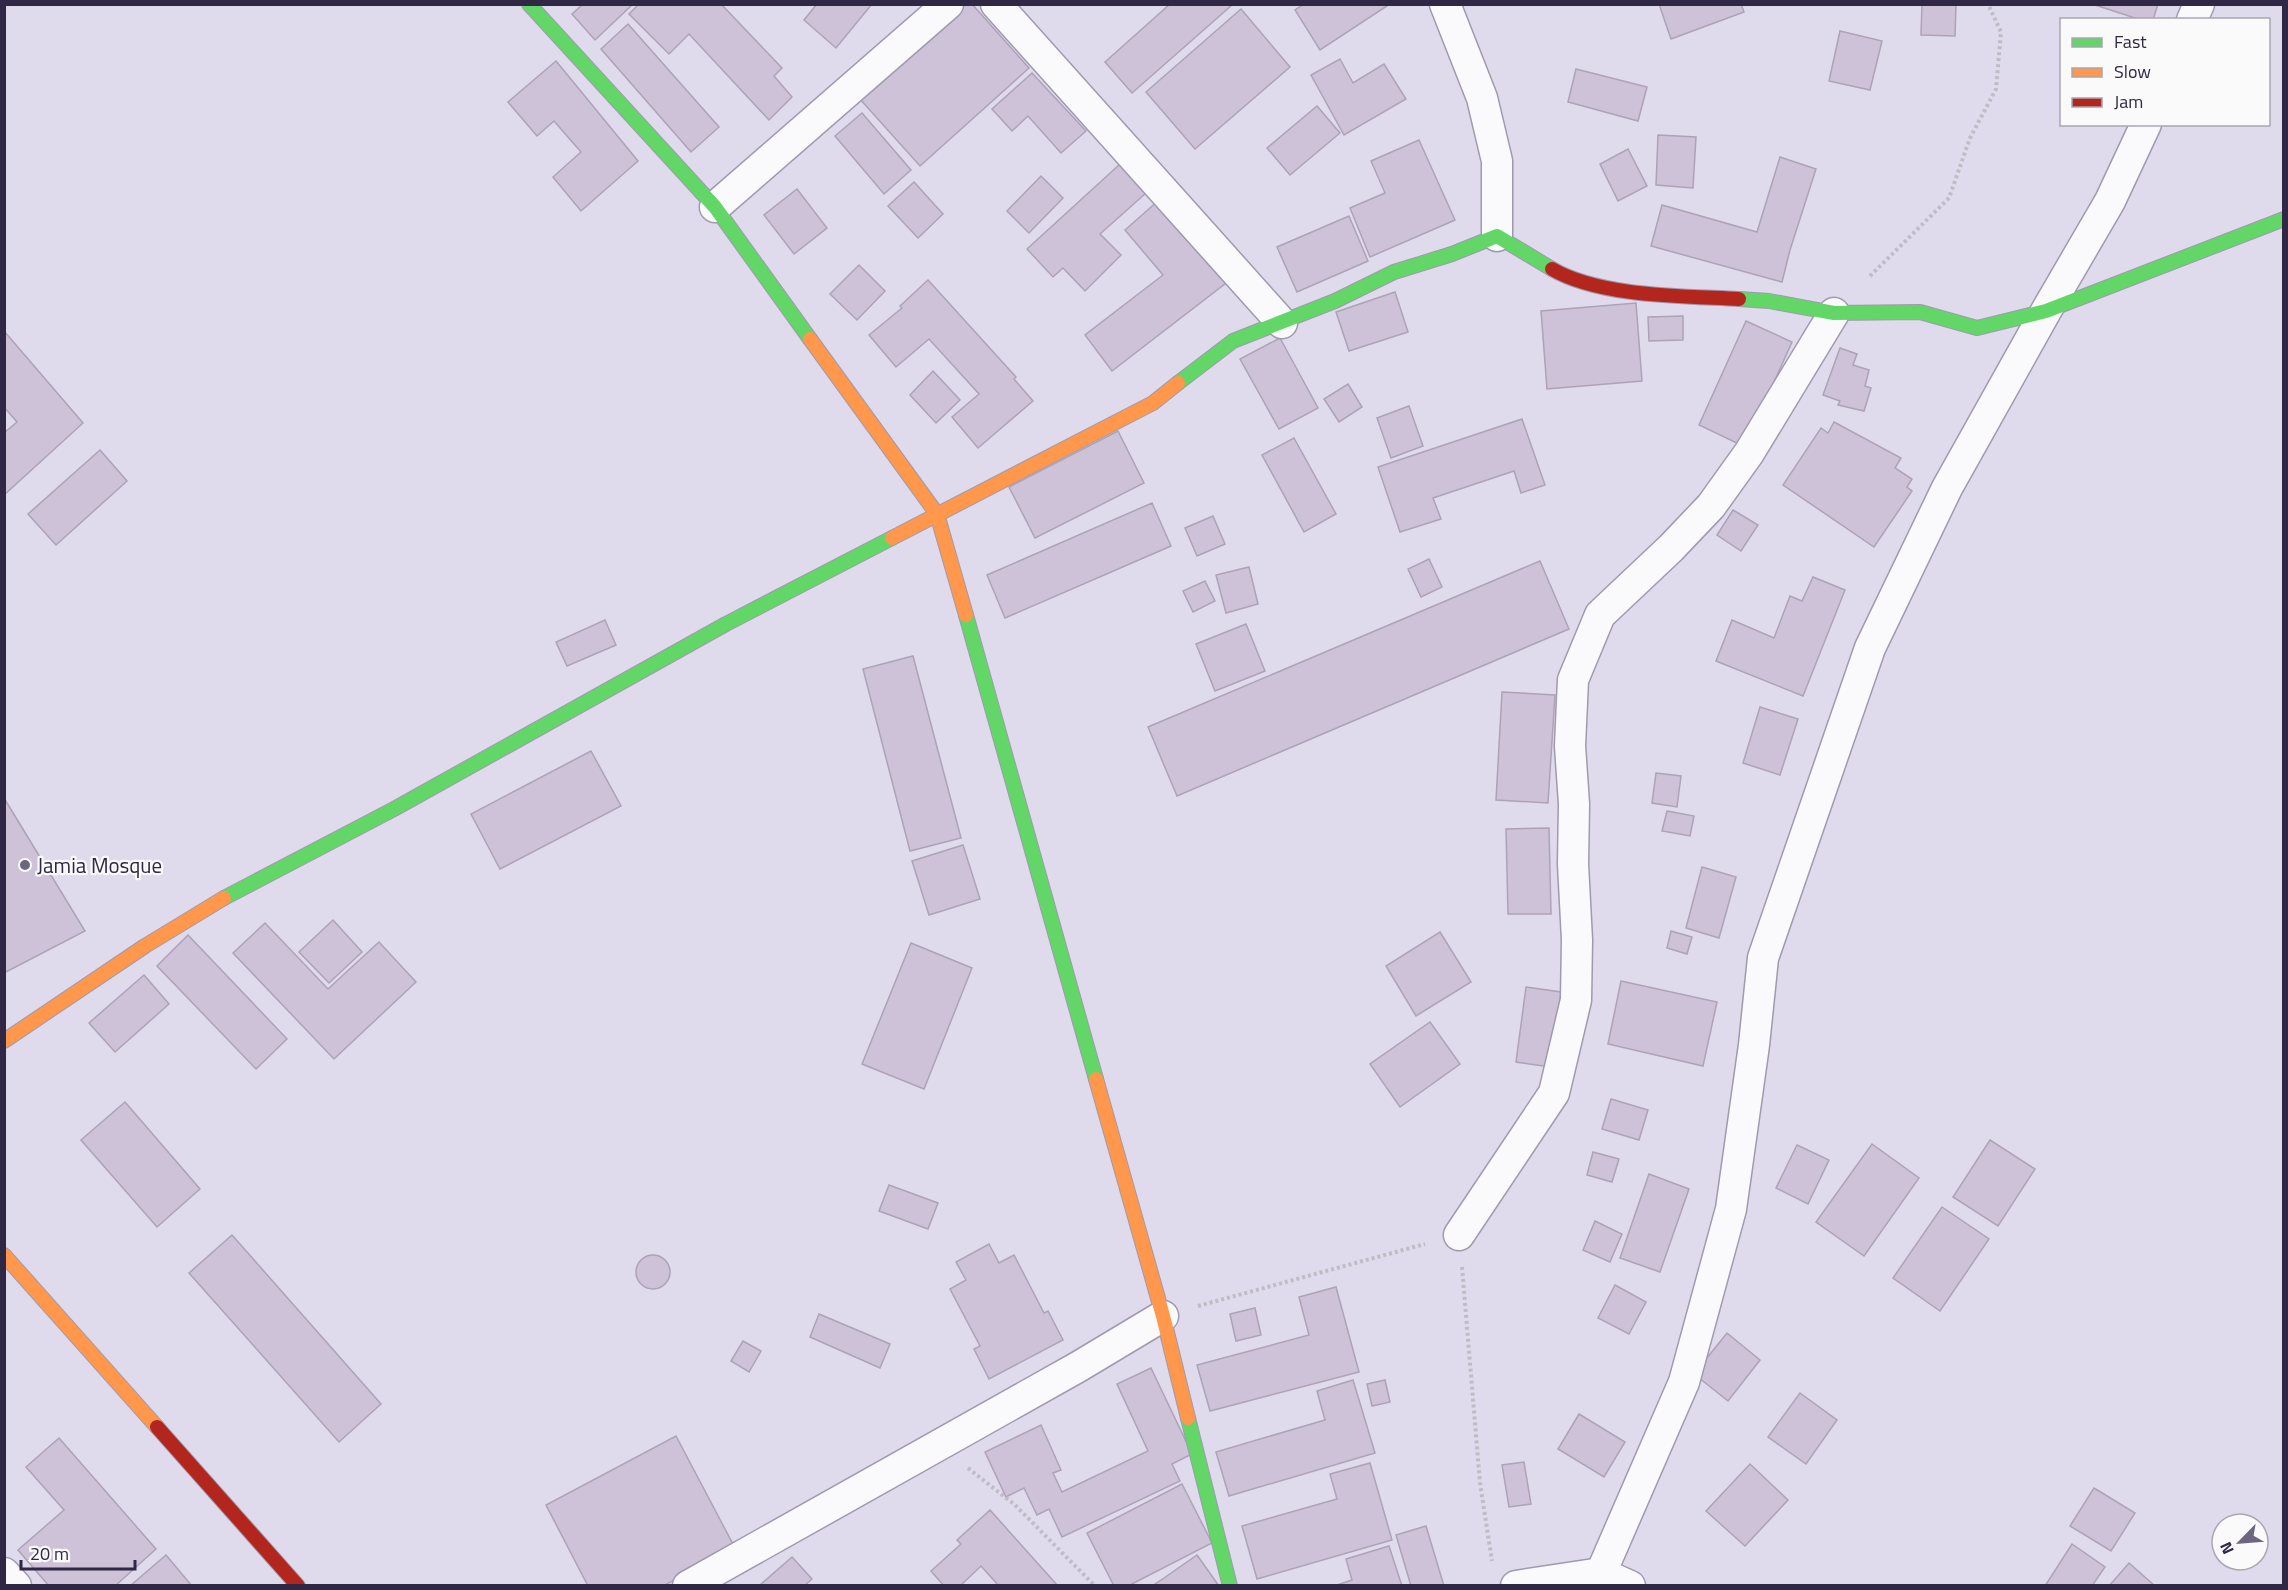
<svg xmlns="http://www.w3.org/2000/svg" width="2288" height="1590" viewBox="0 0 2288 1590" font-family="'Titillium Web',sans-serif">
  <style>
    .building { fill: #cdc2d7; stroke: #ada2b6; stroke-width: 1.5 }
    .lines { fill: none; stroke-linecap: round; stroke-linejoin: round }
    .street-casing { stroke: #9f9aae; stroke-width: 33 }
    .fast-casing { stroke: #9f9aae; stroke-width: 16 }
    .slow-casing { stroke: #9f9aae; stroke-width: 16 }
    .jam-casing { stroke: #9f9aae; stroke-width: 16 }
    .path { stroke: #bfbcc6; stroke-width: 4; stroke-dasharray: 3 3; stroke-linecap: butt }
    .street { stroke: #fafafc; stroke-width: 30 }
    .fast { stroke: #63d668; stroke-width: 14 }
    .slow { stroke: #ff974d; stroke-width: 14 }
    .jam { stroke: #b3261e; stroke-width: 14 }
    .poi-dot { fill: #6d667f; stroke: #fafafa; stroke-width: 2 }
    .labels { text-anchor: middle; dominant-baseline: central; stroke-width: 4.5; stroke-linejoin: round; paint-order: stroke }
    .poi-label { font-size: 21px; fill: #2f2744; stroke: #fafafa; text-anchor: start }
  </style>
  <rect width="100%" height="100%" fill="#dfdbec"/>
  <g class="building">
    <polygon points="583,4 633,4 595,40 572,14"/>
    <polygon points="639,4 721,4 782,68 774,76 792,97 769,120 689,34 669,54 629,14"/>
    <polygon points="817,4 872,4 836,48 804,20"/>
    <polygon points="963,4 972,4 1029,68 920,166 859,98"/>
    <polygon points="1170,4 1232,5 1132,93 1105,62"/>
    <polygon points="1304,4 1390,4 1320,50 1295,10"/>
    <polygon points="1659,4 1741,4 1744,12 1671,39"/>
    <polygon points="1922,4 1956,4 1955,36 1921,35"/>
    <polygon points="2092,4 2158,4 2153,20 2141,20"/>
    <polygon points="1241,9 1290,67 1195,149 1146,92"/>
    <polygon points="628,24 719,127 691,152 601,49"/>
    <polygon points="1840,31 1882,41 1870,90 1829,81"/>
    <polygon points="1340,59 1353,83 1384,64 1406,99 1344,135 1311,75"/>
    <polygon points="556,61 638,161 581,211 553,177 581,152 554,121 537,136 508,102"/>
    <polygon points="1576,69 1647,87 1638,121 1568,102"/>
    <polygon points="1032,73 1086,131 1061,153 1028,116 1012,131 992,109"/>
    <polygon points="1317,106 1340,133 1290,175 1267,148"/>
    <polygon points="862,113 911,170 884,194 835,136"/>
    <polygon points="1658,135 1696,137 1693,188 1656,185"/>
    <polygon points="1419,140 1455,220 1370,257 1350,208 1385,193 1371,161"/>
    <polygon points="1628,149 1647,186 1618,201 1600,164"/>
    <polygon points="1780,157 1816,169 1790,250 1782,282 1651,246 1662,205 1757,232"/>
    <polygon points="1120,164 1146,193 1100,234 1121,255 1085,291 1063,268 1053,277 1027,249"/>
    <polygon points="1041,176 1063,198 1029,233 1007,211"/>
    <polygon points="914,182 943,214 918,238 888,206"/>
    <polygon points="797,189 827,228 794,254 764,215"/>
    <polygon points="1159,200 1226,283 1112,371 1085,335 1163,275 1125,230"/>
    <polygon points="1349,216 1368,261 1297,292 1277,247"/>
    <polygon points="859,265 885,291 857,320 830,294"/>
    <polygon points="928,280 1016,377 1014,379 1033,401 978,448 952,417 979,394 929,339 896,367 869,335 902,308 900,306"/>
    <polygon points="1395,292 1408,332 1349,351 1336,312"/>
    <polygon points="1636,303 1642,381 1547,389 1541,311"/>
    <polygon points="1683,316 1683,340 1649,341 1648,317"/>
    <polygon points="1746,321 1792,342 1745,447 1699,425"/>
    <polygon points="4,331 83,423 4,495 4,433 17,422 4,407"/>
    <polygon points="1280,338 1318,408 1279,429 1240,359"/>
    <polygon points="1840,348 1857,354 1853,365 1869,370 1865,386 1871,388 1864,411 1838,405 1840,401 1823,395"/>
    <polygon points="933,371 960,400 936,423 910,395"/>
    <polygon points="1348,384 1362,407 1339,422 1324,399"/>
    <polygon points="1409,406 1423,446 1391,458 1377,418"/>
    <polygon points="1522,419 1545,485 1521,493 1514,471 1433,498 1441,519 1400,532 1378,467"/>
    <polygon points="1834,422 1901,458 1895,468 1912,479 1907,487 1912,491 1874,547 1783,485 1821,428 1828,433"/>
    <polygon points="1118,431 1144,483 1035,538 1009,487"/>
    <polygon points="1294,438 1336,514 1304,532 1262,455"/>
    <polygon points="100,450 127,481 56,545 28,514"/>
    <polygon points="1152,503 1171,546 1005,618 987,575"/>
    <polygon points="1733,510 1758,525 1741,551 1717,535"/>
    <polygon points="1213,516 1225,544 1197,556 1185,528"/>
    <polygon points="1429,559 1442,587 1421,597 1408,569"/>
    <polygon points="1540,561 1569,629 1177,796 1148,727"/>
    <polygon points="1249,567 1258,604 1226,613 1216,575"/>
    <polygon points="1813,577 1845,590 1803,696 1716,661 1732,620 1774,638 1790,596 1802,601"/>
    <polygon points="1205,581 1215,601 1193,612 1183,591"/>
    <polygon points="605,620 616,645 567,666 556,642"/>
    <polygon points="1246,624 1265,671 1215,691 1196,644"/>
    <polygon points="913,656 961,838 910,851 863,669"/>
    <polygon points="1502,692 1555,695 1548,803 1496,800"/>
    <polygon points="1760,707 1798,719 1780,775 1743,763"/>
    <polygon points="591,751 621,806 500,869 471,814"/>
    <polygon points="1656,773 1681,776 1677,807 1652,803"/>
    <polygon points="4,798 85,931 4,973"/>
    <polygon points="1667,811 1694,816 1690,836 1662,831"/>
    <polygon points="1549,828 1551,914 1508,914 1506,829"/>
    <polygon points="963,845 980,899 929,915 912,861"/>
    <polygon points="1702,867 1736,877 1719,938 1686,928"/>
    <polygon points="333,920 362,952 329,983 299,952"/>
    <polygon points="265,923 328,989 379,942 416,982 334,1059 233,953"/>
    <polygon points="1671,931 1692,937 1687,954 1667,948"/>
    <polygon points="1440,932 1471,982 1416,1016 1386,966"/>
    <polygon points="188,935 287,1039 256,1069 157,966"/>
    <polygon points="911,943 972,968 924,1089 862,1064"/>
    <polygon points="144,975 169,1004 115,1052 89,1023"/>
    <polygon points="1621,981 1717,1002 1703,1066 1608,1044"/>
    <polygon points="1526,987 1561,992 1550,1067 1516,1062"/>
    <polygon points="1430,1022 1460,1064 1400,1107 1370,1064"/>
    <polygon points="1611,1099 1648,1110 1639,1140 1602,1129"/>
    <polygon points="125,1102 200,1189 157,1227 81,1140"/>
    <polygon points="1990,1140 2035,1169 1998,1226 1953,1197"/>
    <polygon points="1872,1144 1919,1178 1864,1256 1816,1222"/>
    <polygon points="1797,1145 1829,1160 1808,1204 1776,1188"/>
    <polygon points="1593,1152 1619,1159 1612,1182 1587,1175"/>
    <polygon points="1649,1174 1689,1189 1660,1272 1620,1258"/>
    <polygon points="889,1185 938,1203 928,1229 879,1211"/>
    <polygon points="1942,1207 1989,1239 1940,1311 1893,1278"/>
    <polygon points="1595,1221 1622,1234 1610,1262 1583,1250"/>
    <polygon points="232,1235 381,1404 339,1442 189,1273"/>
    <polygon points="989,1244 999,1263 1014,1255 1044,1313 1048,1311 1063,1340 989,1379 974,1349 980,1346 950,1289 966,1280 956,1262"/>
    <circle cx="653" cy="1272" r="17"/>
    <polygon points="1615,1285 1646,1302 1629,1334 1598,1318"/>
    <polygon points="1336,1287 1359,1372 1210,1411 1197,1365 1309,1335 1299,1297"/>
    <polygon points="1255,1308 1261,1335 1236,1341 1230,1314"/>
    <polygon points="819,1314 890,1344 880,1368 810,1337"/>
    <polygon points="1727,1333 1760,1360 1728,1401 1694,1374"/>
    <polygon points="743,1341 761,1351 749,1372 731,1361"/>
    <polygon points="1151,1368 1192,1454 1172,1464 1180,1481 1062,1537 1049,1509 1037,1515 1024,1488 1006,1497 985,1452 1041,1425 1061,1470 1053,1473 1062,1492 1148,1451 1117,1384"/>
    <polygon points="1353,1380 1375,1453 1229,1496 1216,1452 1325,1420 1317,1391"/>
    <polygon points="1385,1380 1390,1402 1372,1406 1367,1384"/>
    <polygon points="1800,1393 1837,1420 1806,1464 1768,1437"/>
    <polygon points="1579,1414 1625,1442 1604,1477 1558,1449"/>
    <polygon points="676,1436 735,1548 663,1586 588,1586 546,1505"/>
    <polygon points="59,1438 156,1549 115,1586 49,1586 18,1550 64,1510 26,1467"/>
    <polygon points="1524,1462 1531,1504 1509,1507 1502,1465"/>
    <polygon points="1370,1463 1392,1540 1257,1579 1242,1526 1337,1499 1330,1474"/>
    <polygon points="1750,1464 1788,1500 1745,1546 1706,1511"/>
    <polygon points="1182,1484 1212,1543 1128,1586 1114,1586 1087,1533"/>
    <polygon points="2094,1488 2135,1513 2111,1551 2070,1526"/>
    <polygon points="990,1510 1058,1586 999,1586 981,1566 960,1586 944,1586 931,1571 961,1544 957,1540"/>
    <polygon points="1426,1526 1444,1586 1411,1586 1396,1535"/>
    <polygon points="2072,1544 2105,1567 2092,1586 2045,1586"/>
    <polygon points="1389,1546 1402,1586 1334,1586 1352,1580 1346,1559"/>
    <polygon points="166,1555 192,1586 130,1586"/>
    <polygon points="1197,1555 1219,1586 1152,1586 1164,1578"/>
    <polygon points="792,1557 812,1579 804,1586 759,1586"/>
    <polygon points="2129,1563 2155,1586 2109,1586"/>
  </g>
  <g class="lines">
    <g class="street-casing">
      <g id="street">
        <polyline points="996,4 1282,323"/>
        <polyline points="1445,4 1482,98 1497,161 1497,236"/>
        <polyline points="2192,20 2199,4"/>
        <polyline points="715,207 948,4"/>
        <polyline points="1459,1235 1554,1093 1576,1000 1577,940 1573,864 1574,804 1570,746 1573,680 1600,615 1671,548 1711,506 1749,453 1834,313"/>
        <polyline points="4,1573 16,1586"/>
        <polyline points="1601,1573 1684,1382 1731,1209 1754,1045 1763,958 1870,648 1947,488 2046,311 2110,201 2146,124"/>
        <polyline points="688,1586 1078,1367 1163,1316"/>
        <polyline points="1516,1586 1601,1573 1630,1586"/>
      </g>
    </g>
    <g class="fast-casing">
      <g id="fast">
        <polyline points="529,4 715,207 810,339"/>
        <polyline points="1739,299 1769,301 1834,313 1920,312 1977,328 2046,311 2284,219"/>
        <polyline points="1178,383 1233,341 1335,301 1394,272 1452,254 1497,236 1552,269"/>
        <polyline points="966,615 1096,1079"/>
        <polyline points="224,898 394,809 726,624 892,538"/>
        <polyline points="1188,1418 1230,1586"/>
      </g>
    </g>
    <g class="slow-casing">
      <g id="slow">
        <polyline points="810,339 937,514 966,615"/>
        <polyline points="892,538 1153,403 1178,383"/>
        <polyline points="4,1041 145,946 224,898"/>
        <polyline points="1096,1079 1163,1316 1188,1418"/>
        <polyline points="4,1255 157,1427"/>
      </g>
    </g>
    <g class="jam-casing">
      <g id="jam">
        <path d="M1552,269C1600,297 1683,296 1739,299"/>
        <polyline points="157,1427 298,1586"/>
      </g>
    </g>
    <g class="path">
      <polyline points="1870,276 1949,198 1970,138 1996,89 2001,32 1988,4"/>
      <polyline points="1462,1267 1480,1483 1492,1561"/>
      <polyline points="1198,1306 1425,1244"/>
      <polyline points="968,1468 1015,1505 1095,1586"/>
    </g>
    <use href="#street" class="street"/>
    <use href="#fast" class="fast"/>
    <use href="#slow" class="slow"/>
    <use href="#jam" class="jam"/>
  </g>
  <circle class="poi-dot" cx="25" cy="865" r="6"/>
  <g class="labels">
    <g class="poi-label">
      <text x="37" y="865">Jamia Mosque</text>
    </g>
  </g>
  <rect width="2288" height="1590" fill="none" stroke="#2f2744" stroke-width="12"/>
  <rect x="2060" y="18" width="210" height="108" fill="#fafafa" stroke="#a9a6b1" stroke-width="1.5"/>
  <rect x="2072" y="38" width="30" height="9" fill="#63d668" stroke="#a9a6b1" stroke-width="1.5"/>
  <text x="2114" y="48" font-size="18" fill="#2f2744">Fast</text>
  <rect x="2072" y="68" width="30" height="9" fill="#ff974d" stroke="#a9a6b1" stroke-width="1.5"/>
  <text x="2114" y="78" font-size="18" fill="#2f2744">Slow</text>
  <rect x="2072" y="98" width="30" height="9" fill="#b3261e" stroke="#a9a6b1" stroke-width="1.5"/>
  <text x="2114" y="108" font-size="18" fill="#2f2744">Jam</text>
  <g transform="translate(2240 1542) rotate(245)"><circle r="28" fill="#fafafa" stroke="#a9a6b1" stroke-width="1.5"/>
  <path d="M0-4.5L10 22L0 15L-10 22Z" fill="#6d667f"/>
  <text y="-9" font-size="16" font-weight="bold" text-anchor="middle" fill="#2f2744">N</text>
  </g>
  <path d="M21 1560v9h114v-9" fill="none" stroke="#2f2744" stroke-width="3"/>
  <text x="30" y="1560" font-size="18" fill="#2f2744" stroke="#fafafa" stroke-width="4.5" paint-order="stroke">20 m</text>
</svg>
